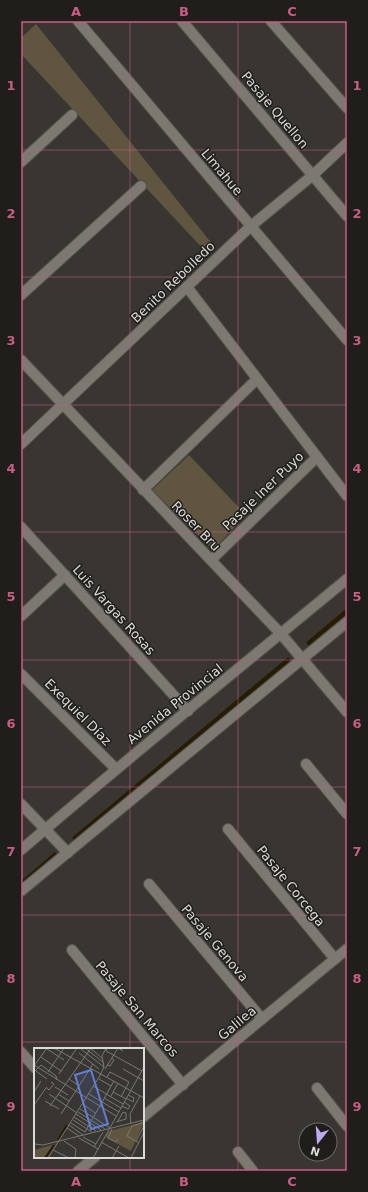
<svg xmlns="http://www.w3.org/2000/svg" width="368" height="1192" viewBox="0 0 368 1192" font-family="'DejaVu Sans',sans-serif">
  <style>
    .green { fill: #605640 }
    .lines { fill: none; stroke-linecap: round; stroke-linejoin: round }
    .stream { stroke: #271c00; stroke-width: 4.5 }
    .minor-casing { stroke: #55534e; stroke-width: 12 }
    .minor { stroke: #7c7972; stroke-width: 10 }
    .grid { fill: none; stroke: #cb5c86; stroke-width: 1; stroke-opacity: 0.55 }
    .labels { text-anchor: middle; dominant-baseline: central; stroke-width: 3; stroke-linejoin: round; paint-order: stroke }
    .street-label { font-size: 13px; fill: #dcdad7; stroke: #1f1e1b }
    .inset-river { fill: none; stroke: #271c00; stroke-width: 2 }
    .inset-road { fill: none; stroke: #7a7873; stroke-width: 1 }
    .view { fill: #607fd8; fill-opacity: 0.15; stroke: #607fd8; stroke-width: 2 }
    .inset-edge { fill: none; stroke: #dcdad7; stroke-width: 2 }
    .neatline { fill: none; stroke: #cb5c86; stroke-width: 1.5 }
    .grid-label { font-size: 13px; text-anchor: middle; font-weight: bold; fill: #cb5c86 }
  </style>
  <rect width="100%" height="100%" fill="#393631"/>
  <g class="green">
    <polygon points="36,24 213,245 206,252 21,54 21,38"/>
    <polygon points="189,455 246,515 213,550 152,490"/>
  </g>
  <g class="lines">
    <g class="stream">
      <polyline points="309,643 347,611"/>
      <polyline points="75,838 288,660"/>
      <polyline points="21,884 55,855"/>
    </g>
    <g class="minor-casing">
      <g id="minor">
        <polyline points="78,21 347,340"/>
        <polyline points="182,21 347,216"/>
        <polyline points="271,21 347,108"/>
        <polyline points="21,162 72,115"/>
        <polyline points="187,287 347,496"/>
        <polyline points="21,295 141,186"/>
        <polyline points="21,360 281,634 347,712"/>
        <polyline points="21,444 251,226 313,175 347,143"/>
        <polyline points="143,490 257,379"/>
        <polyline points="21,527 188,711"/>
        <polyline points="211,560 317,457"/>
        <polyline points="21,616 65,575"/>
        <polyline points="21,674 116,769"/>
        <polyline points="306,764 347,814"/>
        <polyline points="21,804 68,853"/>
        <polyline points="228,829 335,959"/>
        <path d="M21,850C128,758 238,669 347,579"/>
        <polyline points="149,884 262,1019"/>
        <polyline points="21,891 347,622"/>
        <polyline points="72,950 183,1085"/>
        <polyline points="21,1052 35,1068"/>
        <polyline points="317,1088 347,1126"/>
        <polyline points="143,1117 347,949"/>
        <polyline points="238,1152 253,1171"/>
        <polyline points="78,1171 95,1157"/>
      </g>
    </g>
    <use href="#minor" class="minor"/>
  </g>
  <path class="grid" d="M130,21V1049M238,21V1171M21,150H347M21,277H347M21,405H347M21,532H347M21,660H347M21,787H347M21,915H347M21,1042H347M130,1157V1171"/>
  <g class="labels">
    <g class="street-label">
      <text transform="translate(275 110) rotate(50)">Pasaje Quellon</text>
      <text transform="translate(222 172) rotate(50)">Limahue</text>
      <text transform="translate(173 282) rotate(-44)">Benito Rebolledo</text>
      <text transform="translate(263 491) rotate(-44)">Pasaje Iner Puyo</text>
      <text transform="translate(196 526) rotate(46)">Roser Bru</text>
      <text transform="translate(114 610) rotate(48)">Luis Vargas Rosas</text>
      <text transform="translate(175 704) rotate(-39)">Avenida Provincial</text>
      <text transform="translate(78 712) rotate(45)">Exequiel Díaz</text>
      <text transform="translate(291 886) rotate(51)">Pasaje Corcega</text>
      <text transform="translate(215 943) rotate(50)">Pasaje Genova</text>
      <text transform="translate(137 1009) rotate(50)">Pasaje San Marcos</text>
      <text transform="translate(237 1023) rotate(-40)">Galilea</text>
    </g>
  </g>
  <g transform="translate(34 1048)">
    <rect width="110" height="110" fill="#393631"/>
    <path d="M110,74L97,103L71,89L75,83ZM21,96L11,110H0V102Z" fill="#605640"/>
    <path class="inset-river" d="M24,92L33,77M11,110L20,97"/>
    <path class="inset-road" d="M20,0L110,50M51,0L70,15M56,0L68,10M73,0L72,3L108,23M13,1L30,12M47,1L70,19M45,5L65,21M7,9L27,23M0,17L82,68M73,17L76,18L80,12L78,10M0,18L13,0M71,21L84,0L89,3M89,21L110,33M2,23L13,31M0,24L7,17L22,28L23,32M14,24L30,0M25,26L43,0M66,27L70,19L68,8L72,0M73,29L76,24L95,34L87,49M35,31L45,38M65,31L77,38M59,38L89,56M12,39L15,42L20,36L17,34M21,39L34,47M0,44L7,33M79,44L92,51M15,46L43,65M24,46L35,53M55,46L68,54M77,48L84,35M70,50L87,60M92,50L99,54L100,50L94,47M11,53L25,61M68,54L85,64M49,56L61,65M0,57L12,40M16,58L57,0M88,58L94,61L96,58L90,54M46,61L76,80M44,64L71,81M27,66L59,16M42,66L67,82M40,69L62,83M39,72L58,84M82,74L92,71V65L89,64L84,73M37,75L51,84M97,76L96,66L106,48M35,77L49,87M33,80L45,88M78,81L74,90L82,94L84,91M51,84L80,33M49,89L62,96M45,90L64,101M30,93L42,101L41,110M102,93L110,78M67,94L95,110M105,95L93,88L98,78L110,74M1,96L9,97L110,72M60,99L69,84M19,102L35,110M14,110L67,26M59,110L110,19M78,110L85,98M97,110L110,84"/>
    <path class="view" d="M57,22L74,76L57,81L41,27Z"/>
    <rect width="110" height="110" class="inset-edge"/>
  </g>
  <rect width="368" height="1192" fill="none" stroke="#1f1e1b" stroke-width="44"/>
  <g transform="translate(318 1142) rotate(197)"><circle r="19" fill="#1f1e1b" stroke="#6b6966"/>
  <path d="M0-3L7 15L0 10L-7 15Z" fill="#bfa9f4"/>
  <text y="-6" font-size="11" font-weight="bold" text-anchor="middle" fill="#dcdad7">N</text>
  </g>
  <rect x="22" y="22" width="324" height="1148" class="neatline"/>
  <g class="grid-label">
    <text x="76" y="16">A</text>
    <text x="184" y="16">B</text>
    <text x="292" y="16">C</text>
    <text x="11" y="90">1</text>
    <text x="357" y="90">1</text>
    <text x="11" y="218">2</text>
    <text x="357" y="218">2</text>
    <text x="11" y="345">3</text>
    <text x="357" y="345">3</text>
    <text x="11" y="473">4</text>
    <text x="357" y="473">4</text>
    <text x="11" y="601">5</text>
    <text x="357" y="601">5</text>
    <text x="11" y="728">6</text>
    <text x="357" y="728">6</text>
    <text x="11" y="856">7</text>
    <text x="357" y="856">7</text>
    <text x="11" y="983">8</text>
    <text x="357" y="983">8</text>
    <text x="11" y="1111">9</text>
    <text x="357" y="1111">9</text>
    <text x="76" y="1186">A</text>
    <text x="184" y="1186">B</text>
    <text x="292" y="1186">C</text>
  </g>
</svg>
